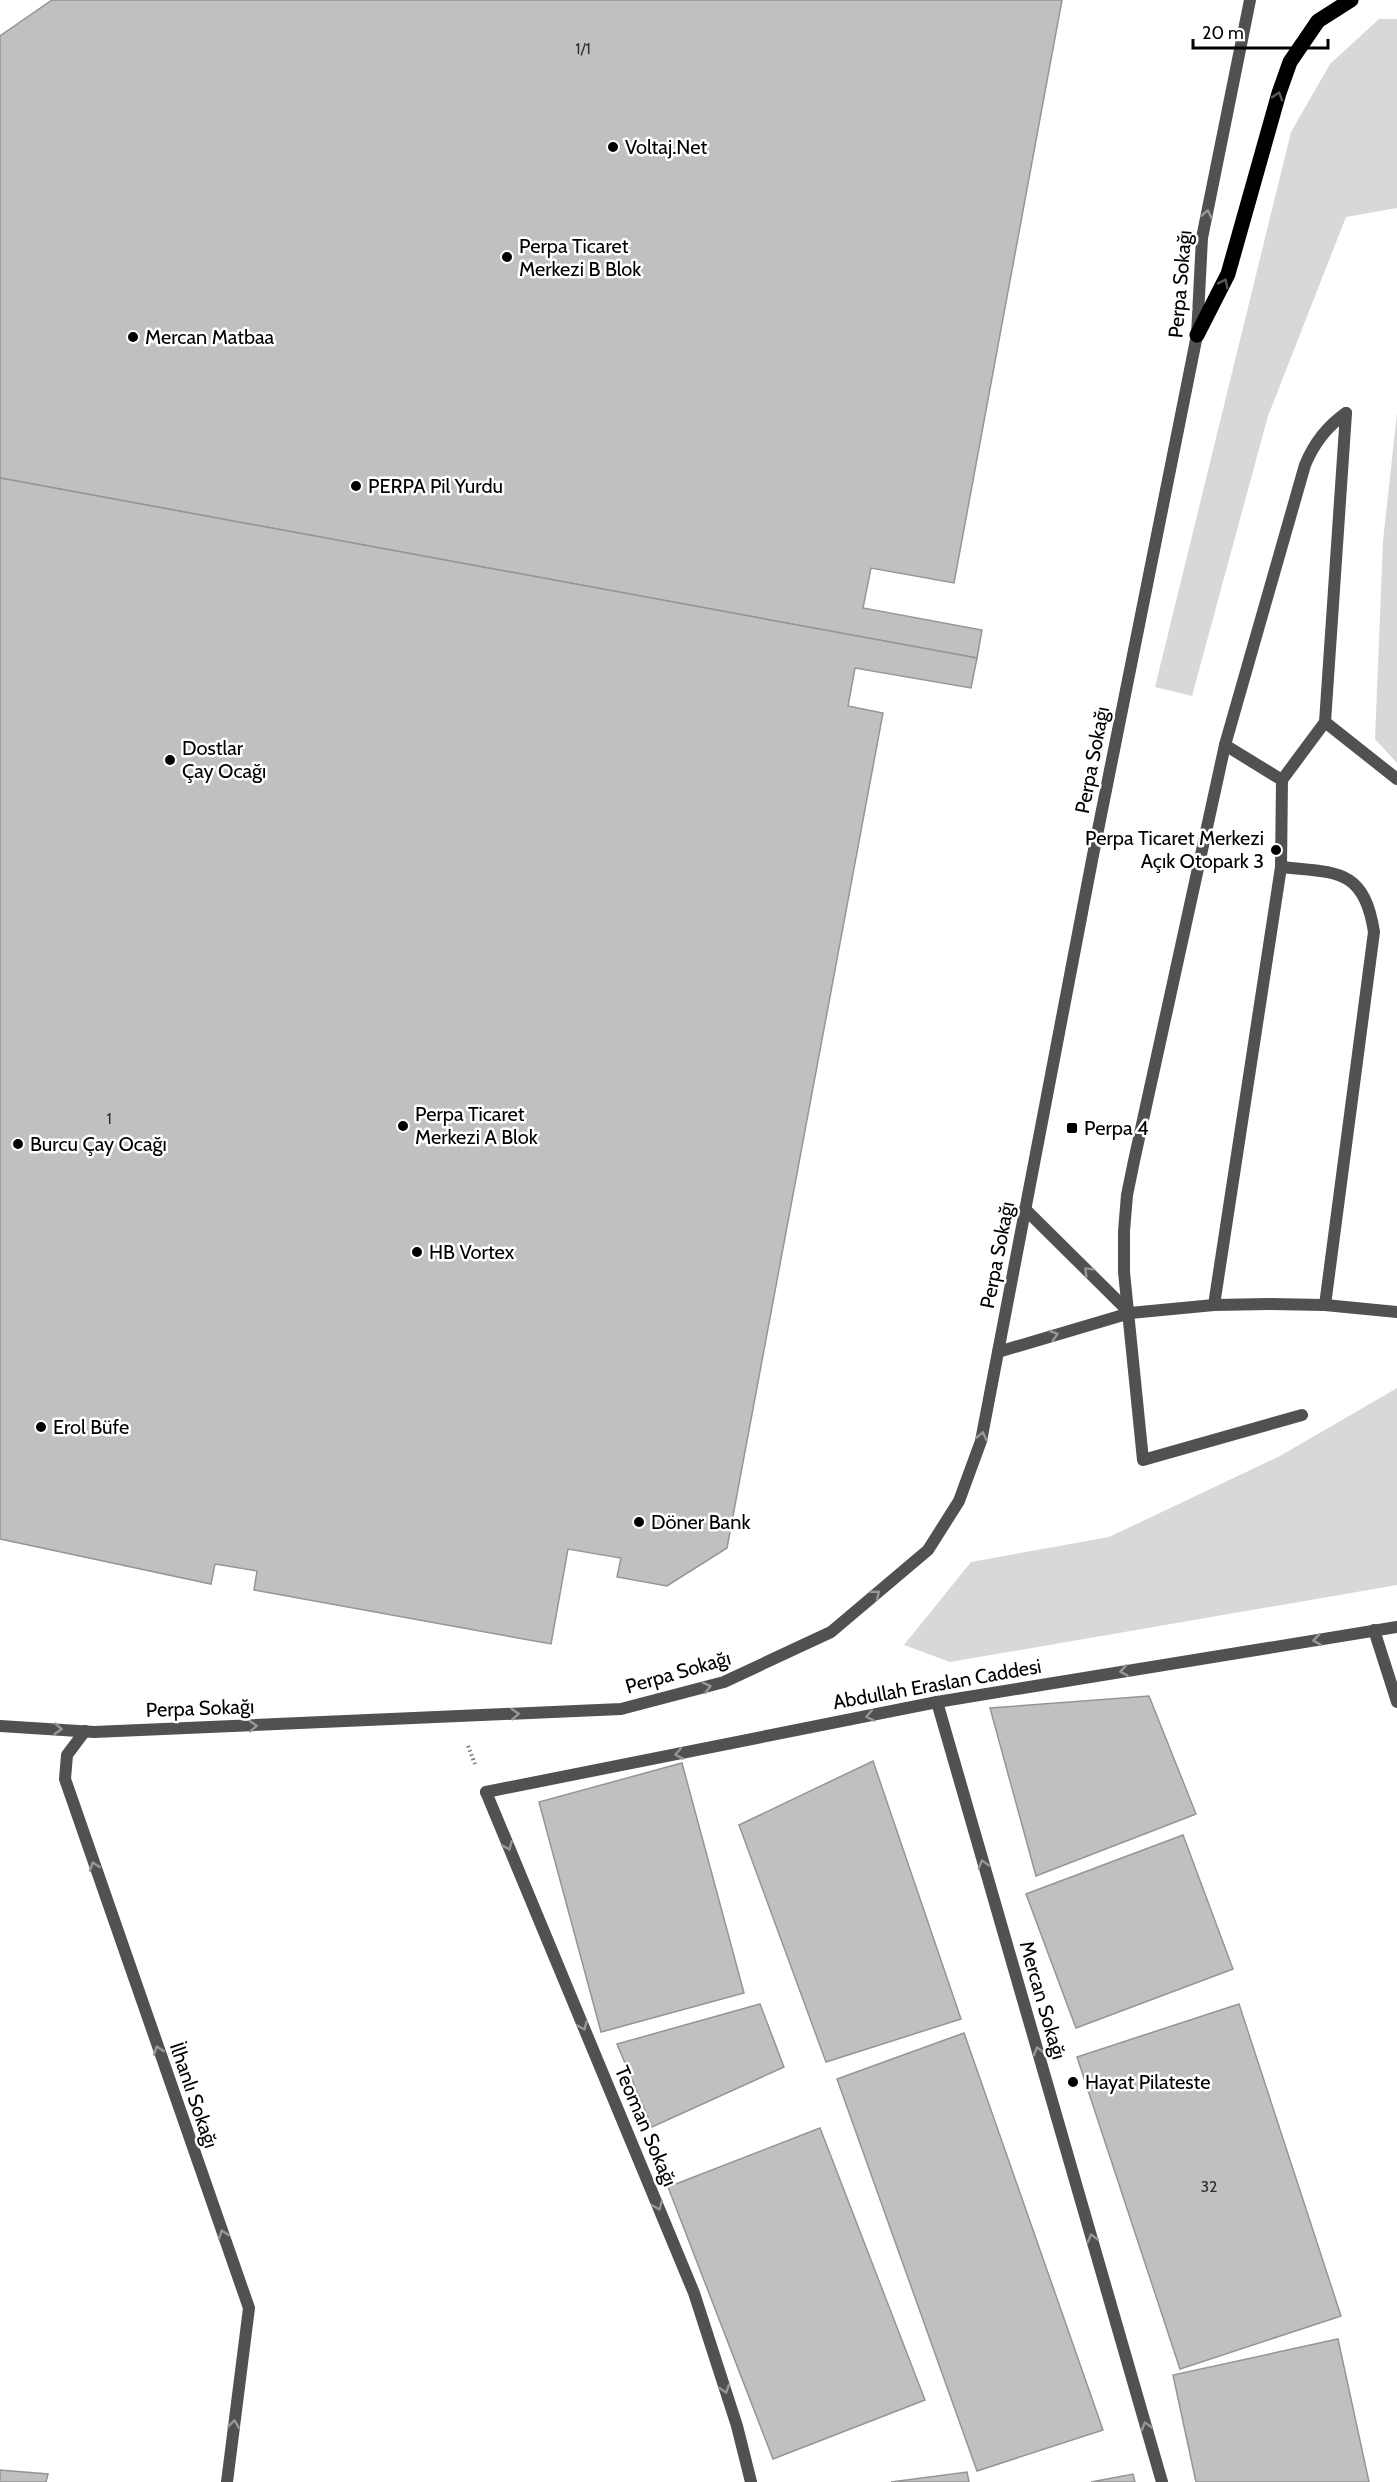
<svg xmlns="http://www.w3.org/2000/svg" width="1397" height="2482" viewBox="0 0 1397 2482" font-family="Cabin,sans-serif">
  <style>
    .green { fill: #d8d8d8 }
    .building { fill: #c0c0c0; stroke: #959595; stroke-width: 1.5 }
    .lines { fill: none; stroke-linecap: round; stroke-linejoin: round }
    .path { stroke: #737373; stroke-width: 4; stroke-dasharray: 1.5 3; stroke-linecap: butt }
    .service { stroke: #515151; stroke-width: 12 }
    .minor { stroke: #515151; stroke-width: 12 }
    .tertiary { stroke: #515151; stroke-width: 12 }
    .primary { stroke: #000; stroke-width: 15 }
    .oneway { stroke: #595959 }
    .oneway2 { stroke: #979797 }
    .poi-dot { fill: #000; stroke: #fff; stroke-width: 2 }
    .labels { text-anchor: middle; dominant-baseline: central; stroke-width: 5; stroke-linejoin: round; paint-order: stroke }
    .number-label { font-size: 16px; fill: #303030 }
    .poi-label { font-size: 20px; fill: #000; stroke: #fff; text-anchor: start }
    .street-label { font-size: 20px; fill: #000; stroke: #fff }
  </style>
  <rect width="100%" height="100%" fill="#fff"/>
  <g class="green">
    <polygon points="1379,19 1397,19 1397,208 1346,217 1268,416 1192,696 1155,687 1291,132 1330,64"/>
    <polygon points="1397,413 1397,763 1375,739 1383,541"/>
    <polygon points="1397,1388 1397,1585 950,1662 904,1645 971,1562 1109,1537 1280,1456"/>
  </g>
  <g class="building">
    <polygon points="52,0 1062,0 954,583 871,568 863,608 982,630 977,658 0,478 0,36"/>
    <polygon points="0,478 977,658 971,688 855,668 848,706 883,713 727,1548 667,1586 617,1577 621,1558 568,1549 551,1644 254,1590 257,1571 215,1564 211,1584 0,1539"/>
    <polygon points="1149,1696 1196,1814 1036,1876 990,1708"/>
    <polygon points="873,1761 961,2019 826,2062 739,1825"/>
    <polygon points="682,1763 744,1993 601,2032 539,1802"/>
    <polygon points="1183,1835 1233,1969 1076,2028 1026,1894"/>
    <polygon points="760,2004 784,2067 652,2127 617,2044"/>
    <polygon points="1239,2004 1341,2316 1180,2369 1077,2057"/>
    <polygon points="964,2033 1103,2430 977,2471 837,2079"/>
    <polygon points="820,2128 925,2400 773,2459 668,2187"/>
    <polygon points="1338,2339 1369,2482 1196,2482 1173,2375"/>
    <polygon points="0,2470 48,2474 46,2482 0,2482"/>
    <polygon points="967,2472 969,2482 891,2482"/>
    <polygon points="1133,2474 1135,2482 1091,2482"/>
  </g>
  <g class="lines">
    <polyline class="path" points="468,1746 475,1764"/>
    <g class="service">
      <polyline points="1325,722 1397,779"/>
      <polyline points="1225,745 1282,780"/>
      <path d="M1281,867C1335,873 1364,867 1374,932L1325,1305"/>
      <polyline points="1025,1209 1130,1313"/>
      <polyline points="1214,1305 1281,867 1282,780 1325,722 1346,413"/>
      <polyline points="998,1352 1130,1313 1214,1305 1269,1304 1325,1305 1397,1312"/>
      <path d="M1302,1415L1143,1460L1124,1272V1231L1127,1195L1134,1161L1225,745L1305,465C1314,443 1326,427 1346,413"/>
    </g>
    <g class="minor">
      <polyline points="1374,1630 1397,1702"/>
      <polyline points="937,1702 1162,2482"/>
      <polyline points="0,1726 94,1732 621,1709 724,1682 831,1632 928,1550 959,1501 981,1441 1093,855 1197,335 1202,238 1250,0"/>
      <polyline points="486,1792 694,2293 737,2426 751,2482"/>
    </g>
    <g class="tertiary">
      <polyline points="85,1731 67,1755 65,1779 249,2308 227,2482"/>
      <polyline points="486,1792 937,1702 1397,1627"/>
    </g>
    <polyline class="primary" points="1197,335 1228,274 1279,93 1290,62 1318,21 1351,0"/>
  </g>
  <defs><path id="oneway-chevron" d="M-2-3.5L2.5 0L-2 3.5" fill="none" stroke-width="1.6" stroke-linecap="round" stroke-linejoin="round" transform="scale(1.5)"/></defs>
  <g class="oneway">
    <use href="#oneway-chevron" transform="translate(1278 96) rotate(-73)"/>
    <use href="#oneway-chevron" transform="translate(1224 283) rotate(-63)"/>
  </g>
  <g class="oneway2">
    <use href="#oneway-chevron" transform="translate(1207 214) rotate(-79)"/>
    <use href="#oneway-chevron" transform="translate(1088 1271) rotate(-135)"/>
    <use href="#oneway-chevron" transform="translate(1054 1335) rotate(-17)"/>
    <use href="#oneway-chevron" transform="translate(982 1436) rotate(-77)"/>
    <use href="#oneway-chevron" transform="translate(876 1594) rotate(-40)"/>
    <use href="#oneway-chevron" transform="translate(1317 1640) rotate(171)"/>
    <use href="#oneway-chevron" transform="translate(1124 1671) rotate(171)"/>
    <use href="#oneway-chevron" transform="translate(707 1687) rotate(-14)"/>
    <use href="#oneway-chevron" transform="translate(515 1714) rotate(-3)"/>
    <use href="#oneway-chevron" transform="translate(870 1716) rotate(169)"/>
    <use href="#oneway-chevron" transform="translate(253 1726) rotate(-3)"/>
    <use href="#oneway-chevron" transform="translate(58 1729) rotate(4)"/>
    <use href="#oneway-chevron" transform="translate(679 1754) rotate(169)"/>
    <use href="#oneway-chevron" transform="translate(508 1846) rotate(68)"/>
    <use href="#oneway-chevron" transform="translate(983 1864) rotate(-106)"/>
    <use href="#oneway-chevron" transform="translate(94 1866) rotate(-109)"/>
    <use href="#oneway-chevron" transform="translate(583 2026) rotate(67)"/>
    <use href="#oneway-chevron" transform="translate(158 2050) rotate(-109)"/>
    <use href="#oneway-chevron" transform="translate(1038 2051) rotate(-106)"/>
    <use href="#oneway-chevron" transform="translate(658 2206) rotate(68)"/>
    <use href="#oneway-chevron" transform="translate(223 2234) rotate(-109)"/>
    <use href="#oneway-chevron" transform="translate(1092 2238) rotate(-106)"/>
    <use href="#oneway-chevron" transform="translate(725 2389) rotate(72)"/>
    <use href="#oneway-chevron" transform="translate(234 2424) rotate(-83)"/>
    <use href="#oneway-chevron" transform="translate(1146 2426) rotate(-106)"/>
  </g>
  <g class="poi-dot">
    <circle cx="613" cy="147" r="6"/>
    <circle cx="507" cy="257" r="6"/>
    <circle cx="133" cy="337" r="6"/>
    <circle cx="356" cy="486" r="6"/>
    <circle cx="170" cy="760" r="6"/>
    <circle cx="1276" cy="850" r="6"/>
    <circle cx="403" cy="1126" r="6"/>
    <rect x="1066" y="1122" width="12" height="12" rx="3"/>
    <circle cx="18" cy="1144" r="6"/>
    <circle cx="417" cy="1252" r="6"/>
    <circle cx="41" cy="1427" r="6"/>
    <circle cx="639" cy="1522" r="6"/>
    <circle cx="1073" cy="2082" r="6"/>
  </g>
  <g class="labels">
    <g class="number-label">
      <text x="583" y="48">1/1</text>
      <text x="109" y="1118">1</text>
      <text x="1209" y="2186">32</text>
    </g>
    <g class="poi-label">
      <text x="625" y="147">Voltaj.Net</text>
      <text x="519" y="246">Perpa Ticaret<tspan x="519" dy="23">Merkezi B Blok</tspan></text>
      <text x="145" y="337">Mercan Matbaa</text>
      <text x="368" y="486">PERPA Pil Yurdu</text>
      <text x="182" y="748">Dostlar<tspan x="182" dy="23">Çay Ocağı</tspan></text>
      <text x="1264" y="838" text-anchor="end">Perpa Ticaret Merkezi<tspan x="1264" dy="23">Açık Otopark 3</tspan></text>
      <text x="415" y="1114">Perpa Ticaret<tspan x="415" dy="23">Merkezi A Blok</tspan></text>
      <text x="1084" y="1128">Perpa 4</text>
      <text x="30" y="1144">Burcu Çay Ocağı</text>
      <text x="429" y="1252">HB Vortex</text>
      <text x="53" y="1427">Erol Büfe</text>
      <text x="651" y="1522">Döner Bank</text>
      <text x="1085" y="2082">Hayat Pilateste</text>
    </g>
    <g class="street-label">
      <text transform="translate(1180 284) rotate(-85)">Perpa Sokağı</text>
      <text transform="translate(1092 760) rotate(-79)">Perpa Sokağı</text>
      <text transform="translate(997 1255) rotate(-79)">Perpa Sokağı</text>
      <text transform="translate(678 1672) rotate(-16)">Perpa Sokağı</text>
      <text transform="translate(937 1684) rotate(-10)">Abdullah Eraslan Caddesi</text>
      <text transform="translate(200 1708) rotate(-2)">Perpa Sokağı</text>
      <text transform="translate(1043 2000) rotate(74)">Mercan Sokağı</text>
      <text transform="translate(194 2095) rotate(71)">İlhanlı Sokağı</text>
      <text transform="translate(646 2126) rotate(67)">Teoman Sokağı</text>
    </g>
  </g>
  <path d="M1193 39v9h135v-9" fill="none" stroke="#000000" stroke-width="3"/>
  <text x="1202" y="39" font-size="18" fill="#000000" stroke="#ffffff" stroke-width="4.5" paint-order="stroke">20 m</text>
</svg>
